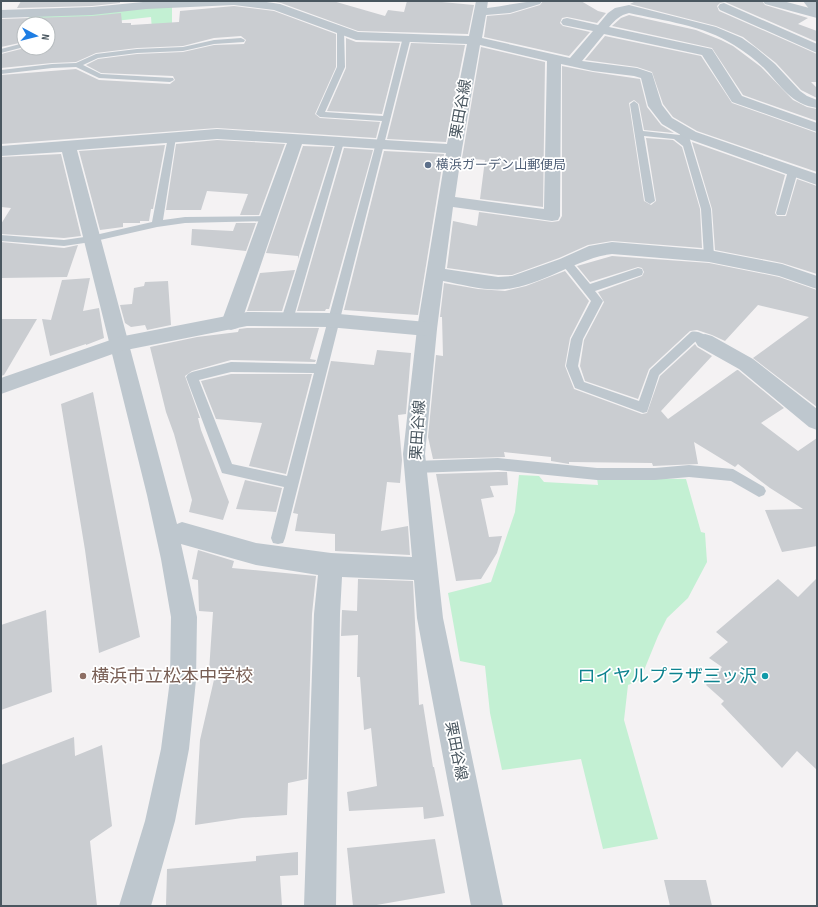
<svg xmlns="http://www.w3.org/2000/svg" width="818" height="907" viewBox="0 0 818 907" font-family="'Sofia Sans Condensed','Noto Sans JP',sans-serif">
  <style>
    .green { fill: #c3f0d3 }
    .building { fill: #cacdd1 }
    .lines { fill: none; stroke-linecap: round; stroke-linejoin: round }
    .service { fill: #bec7ce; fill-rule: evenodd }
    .minor { fill: #bec7ce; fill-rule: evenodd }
    .tertiary { fill: #bec7ce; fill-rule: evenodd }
    .service-dot { fill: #5c6f8a; stroke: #fff; stroke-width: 1.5 }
    .education-dot { fill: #8d6e63; stroke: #fff; stroke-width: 1.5 }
    .culture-dot { fill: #0f9aa8; stroke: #fff; stroke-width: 1.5 }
    .labels { text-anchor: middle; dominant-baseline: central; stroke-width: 3.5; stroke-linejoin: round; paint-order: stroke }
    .far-service-label { font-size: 13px; fill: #4e5e75; stroke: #fff; text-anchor: start }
    .street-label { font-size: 15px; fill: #4a5760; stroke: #fff }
    .near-education-label { font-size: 18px; fill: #785e54; stroke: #fff; text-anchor: start }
    .near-culture-label { font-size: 18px; fill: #0d838f; stroke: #fff; text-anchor: end }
  </style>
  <rect width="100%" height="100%" fill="#f4f2f3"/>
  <g class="green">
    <polygon points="172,4 172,28 152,30 151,17 61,27 62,22 24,24 18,22 35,15"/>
    <polygon points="519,475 539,476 544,482 598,485 597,478 686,479 701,532 705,533 707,562 688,598 667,618 658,636 640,680 628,685 624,720 658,839 603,849 581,759 502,770 490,713 485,666 460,661 448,593 491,582 515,512"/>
  </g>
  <g class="building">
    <polygon points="21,1 120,1 120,3 92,6 17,8"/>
    <polygon points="270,1 333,1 385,16 388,10 404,12 407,1 442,1 442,2 474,5 468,34 358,31 281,3"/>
    <polygon points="543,1 581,1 598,11 606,13 597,23 567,17 562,18 560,23 563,26 590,32 569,56 484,37 487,16 510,14 540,5"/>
    <polygon points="636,1 762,1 765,5 808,18 798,24 817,31 817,42 725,2 720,3 717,6 719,11 817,54 817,82 811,82 817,88 817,98 801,90 776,63 743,37 716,26 630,4"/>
    <polygon points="234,6 274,11 336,34 336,67 315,114 320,118 380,122 376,138 217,128 1,144 1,75 76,69 99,80 170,84 175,80 173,76 101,73 86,65 98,59 137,54 183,52 214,45 244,44 246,40 241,36 214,38 183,46 137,48 96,53 76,62 52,63 1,68 1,54 25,48 48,48 48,24 24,24 24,42 1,47 1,19 92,16 121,13 122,23 131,23 131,25 179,22 180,11"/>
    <polygon points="629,15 696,30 721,40 733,46 761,67 793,100 807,107 817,109 817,121 743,95 712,48 612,26 621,18"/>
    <polygon points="605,36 701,56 732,103 817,133 817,172 697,131 673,117 663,104 652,72 637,67 585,60"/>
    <polygon points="346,38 356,42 400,43 382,114 327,111 346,68"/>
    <polygon points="411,43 465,45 446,142 387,139"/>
    <polygon points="481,47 545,62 543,207 480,199 485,160 462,158"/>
    <polygon points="562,66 593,72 640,79 647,107 661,125 674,133 644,130 639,104 634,100 629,103 644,201 651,205 656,201 646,138 673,140 682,147 700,209 702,248 612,241 588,245 559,258 512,275 498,275 447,268 453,221 477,226 479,212 552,222 559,221 562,216"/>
    <polygon points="217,140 285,144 259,215 240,215 248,194 207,191 201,210 166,210 176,144"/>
    <polygon points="692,142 785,175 775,213 777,216 786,216 797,179 817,186 817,274 782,263 715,250 712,209"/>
    <polygon points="165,145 153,209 151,209 149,221 140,221 140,223 123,223 123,227 100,230 79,151"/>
    <polygon points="303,146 333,147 298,259 298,256 266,253"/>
    <polygon points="344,148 373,150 329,309 326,309 325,311 297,311"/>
    <polygon points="384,151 444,154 418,315 344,310"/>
    <polygon points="61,154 81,236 64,238 1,234 1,224 11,208 1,207 1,157"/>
    <polygon points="236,223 256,223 246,251 191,245 192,229 233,231"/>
    <polygon points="1,242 64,248 78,245 67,277 1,278"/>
    <polygon points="612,256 709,263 779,277 817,290 817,407 753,358 809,317 758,305 725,341 712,335 697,330 690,331 649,369 638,399 585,381 580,366 584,340 604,302 598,292 642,276 644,272 642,268 638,267 590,282 577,266"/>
    <polygon points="295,270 282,311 247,311 260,273"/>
    <polygon points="565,271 589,301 570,338 565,366 574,389 642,414 647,413 660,376 695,344 697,347 712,356 661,411 668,419 737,370 738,370 784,408 761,423 798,451 817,438 817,546 782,552 765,510 803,509 770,488 738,464 735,467 694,442 698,464 653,466 652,463 569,462 569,464 551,461 551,457 504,452 505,457 433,459 428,437 436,355 443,356 442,317 440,317 444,283 478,289 505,291 526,286"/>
    <polygon points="90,278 83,311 99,308 104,338 86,345 86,344 50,356 42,319 51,320 62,280"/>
    <polygon points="168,281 171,325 147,330 145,325 131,327 125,323 120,305 132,304 134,288 144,286 145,282"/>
    <polygon points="1,319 37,319 4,375 1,376"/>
    <polygon points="247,328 319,328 310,359 316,360 315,362 231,360 192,371 185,376 200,418 198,418 201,430 229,502 223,520 189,512 192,500 174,434 166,412 150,347 197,337 238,332 239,329"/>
    <polygon points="377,350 411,353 406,414 398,415 402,460 400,483 387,482 381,531 408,526 410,555 335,551 335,534 295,531 298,514 293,513 331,361 374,365"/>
    <polygon points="231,374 312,374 286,474 249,466 262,423 216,419 201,381"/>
    <polygon points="93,392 140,637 99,653 85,550 61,404"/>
    <polygon points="498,472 507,472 508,485 490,486 494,497 481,499 489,537 502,536 497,553 481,579 456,581 436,474"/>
    <polygon points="245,480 282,488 276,512 236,509"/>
    <polygon points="198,550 234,561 232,568 316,576 312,614 307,779 288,783 287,815 242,818 195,825 200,740 216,671 209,671 213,612 199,611 198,580 192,579"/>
    <polygon points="817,578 817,770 797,751 782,768 721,704 724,701 706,685 722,667 709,658 728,642 716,632 778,579 798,597"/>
    <polygon points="358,579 413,581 419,705 423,704 433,767 434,767 444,816 424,819 423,807 349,811 347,792 377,786 371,728 364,730 360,677 357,677 358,635 341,636 342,610 357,611"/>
    <polygon points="46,610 52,692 1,710 1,625"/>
    <polygon points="74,737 75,756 102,745 112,826 90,841 97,906 1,906 1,765"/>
    <polygon points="435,839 445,893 371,906 353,906 347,848"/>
    <polygon points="298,852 298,875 280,876 282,906 166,905 167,869 256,861 256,856"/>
    <polygon points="664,880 706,880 712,906 670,906"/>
  </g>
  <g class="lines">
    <g class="service">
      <path d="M337,29H343L344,31L345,67L325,112L383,116L403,37L407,35L411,37L285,538L283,543L278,544L273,543L271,538L284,487L222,473L186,377L188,374L192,372L231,362L316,364L382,121L320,117L316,114L337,67ZM231,372L314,373L287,476L232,464L199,380Z"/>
      <polygon points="241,38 245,40 244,42 214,44 183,51 137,53 98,58 83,65 101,74 173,78 174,80 170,82 99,78 76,67 52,68 1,74 1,70 52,64 76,63 96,54 137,49 183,47 214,40"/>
      <polygon points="24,43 24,47 1,53 1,49"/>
      <polygon points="634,101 638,104 643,131 680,135 679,130 680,128 683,127 687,130 711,209 714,256 713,259 705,259 704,256 701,209 683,146 674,139 644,136 655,201 650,204 645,201 630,104"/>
      <polygon points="172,134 176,137 163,220 185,217 268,216 272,217 273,219 272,221 185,223 157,227 91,242 64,246 1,241 1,235 64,240 91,236 152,222 168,137"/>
      <polygon points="340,139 344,142 293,320 291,323 287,324 283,323 281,320 336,142"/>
      <polygon points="793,168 798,171 786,213 785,215 777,215 776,213 788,171"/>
      <path d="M566,259L570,260L590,284L638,268L642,269L643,272L642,275L595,291L603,301L583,339L578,366L584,382L639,401L650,370L691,332C698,330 707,335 711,341L709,344L705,345L696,341L659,375L647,412L643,413L575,388L566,366L571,339L591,301L561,263L562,260Z"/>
      <polygon points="498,458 597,468 655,468 689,465 733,469 764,487 766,491 764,495 759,497 731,481 689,477 655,480 597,480 498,470 415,473 410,471 408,467 410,463 415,461"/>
    </g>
    <g class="minor">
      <path d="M153,1H260L280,4L358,32L469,36L476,1H488L487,8C506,6 523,1 542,1L540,4L510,13L486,15L482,38L570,58L593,31L563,25L561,22L563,19L567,18L598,25L608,13L615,8L629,5L716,27L742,38L756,48L775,64L800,91L807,96L817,100V108C791,104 782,87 765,69C756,60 745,52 734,45C703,25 664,21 629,13C620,15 615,20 609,27L712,49L742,96L817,123V132L732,102L702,55L604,34L582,61L637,68L652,73L662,105L672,118L696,132L817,174V185L686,138L662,124L648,106L641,78L634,76L593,71L561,64L560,216L558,220L552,221L453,207L445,269L498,277L512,276L560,259L589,246L612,242L709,250L782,264L817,276V289L779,276L709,262L612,254C579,258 547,282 513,288C491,293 465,285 443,281L437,329L425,454L443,618L503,906H471L417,618L414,580L342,577L340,614L336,906H304L314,614L318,575L256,565L181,544L197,617L196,680L189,749L175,821L151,906H119L145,821L161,749L170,680L171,617L161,559L147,495L62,152L1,156V146L217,129L447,144L467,44L356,40L274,10L234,5L146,9L92,15L1,18V10L92,7ZM480,45L547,61L544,209L455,197L462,149ZM217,139L287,143L221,323L224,328L231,330L238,328L241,323L302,144L446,153L417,329L403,454L412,557L331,553L256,543L182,522L177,524L77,150Z"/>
      <polygon points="763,1 783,1 817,10 817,18 765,4"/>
      <polygon points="724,3 817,44 817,53 720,10 718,7 720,4"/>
      <polygon points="705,334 712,336 753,359 817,409 817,430 809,427 739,369 698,346 695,341 698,336"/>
    </g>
    <g class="tertiary">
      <polygon points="803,1 815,1 817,3 817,15 813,14"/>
      <polygon points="247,312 328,313 427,322 434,324 437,329 434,334 427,336 328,327 247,326 121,351 1,394 1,378 119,337"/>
    </g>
  </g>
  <circle class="service-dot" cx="428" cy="165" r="4"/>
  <circle class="education-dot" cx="83" cy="676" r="4"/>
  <circle class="culture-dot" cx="765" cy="676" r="4"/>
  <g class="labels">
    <g class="far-service-label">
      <text x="436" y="165">横浜ガーデン山郵便局</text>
    </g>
    <g class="street-label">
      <text transform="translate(461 109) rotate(-80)">栗田谷線</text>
      <text transform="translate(418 430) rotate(-86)">栗田谷線</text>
      <text transform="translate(456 751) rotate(79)">栗田谷線</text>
    </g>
    <g class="near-education-label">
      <text x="91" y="676">横浜市立松本中学校</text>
    </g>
    <g class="near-culture-label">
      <text x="757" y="676">ロイヤルプラザ三ッ沢</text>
    </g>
  </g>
  <rect width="818" height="907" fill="none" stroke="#4a5760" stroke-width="4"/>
  <g transform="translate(36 36) rotate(97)"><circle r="19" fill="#ffffff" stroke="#b7bcbf"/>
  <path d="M0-3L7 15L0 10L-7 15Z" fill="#1e7de3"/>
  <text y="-6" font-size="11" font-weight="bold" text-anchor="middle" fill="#4a5760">N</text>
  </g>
</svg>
